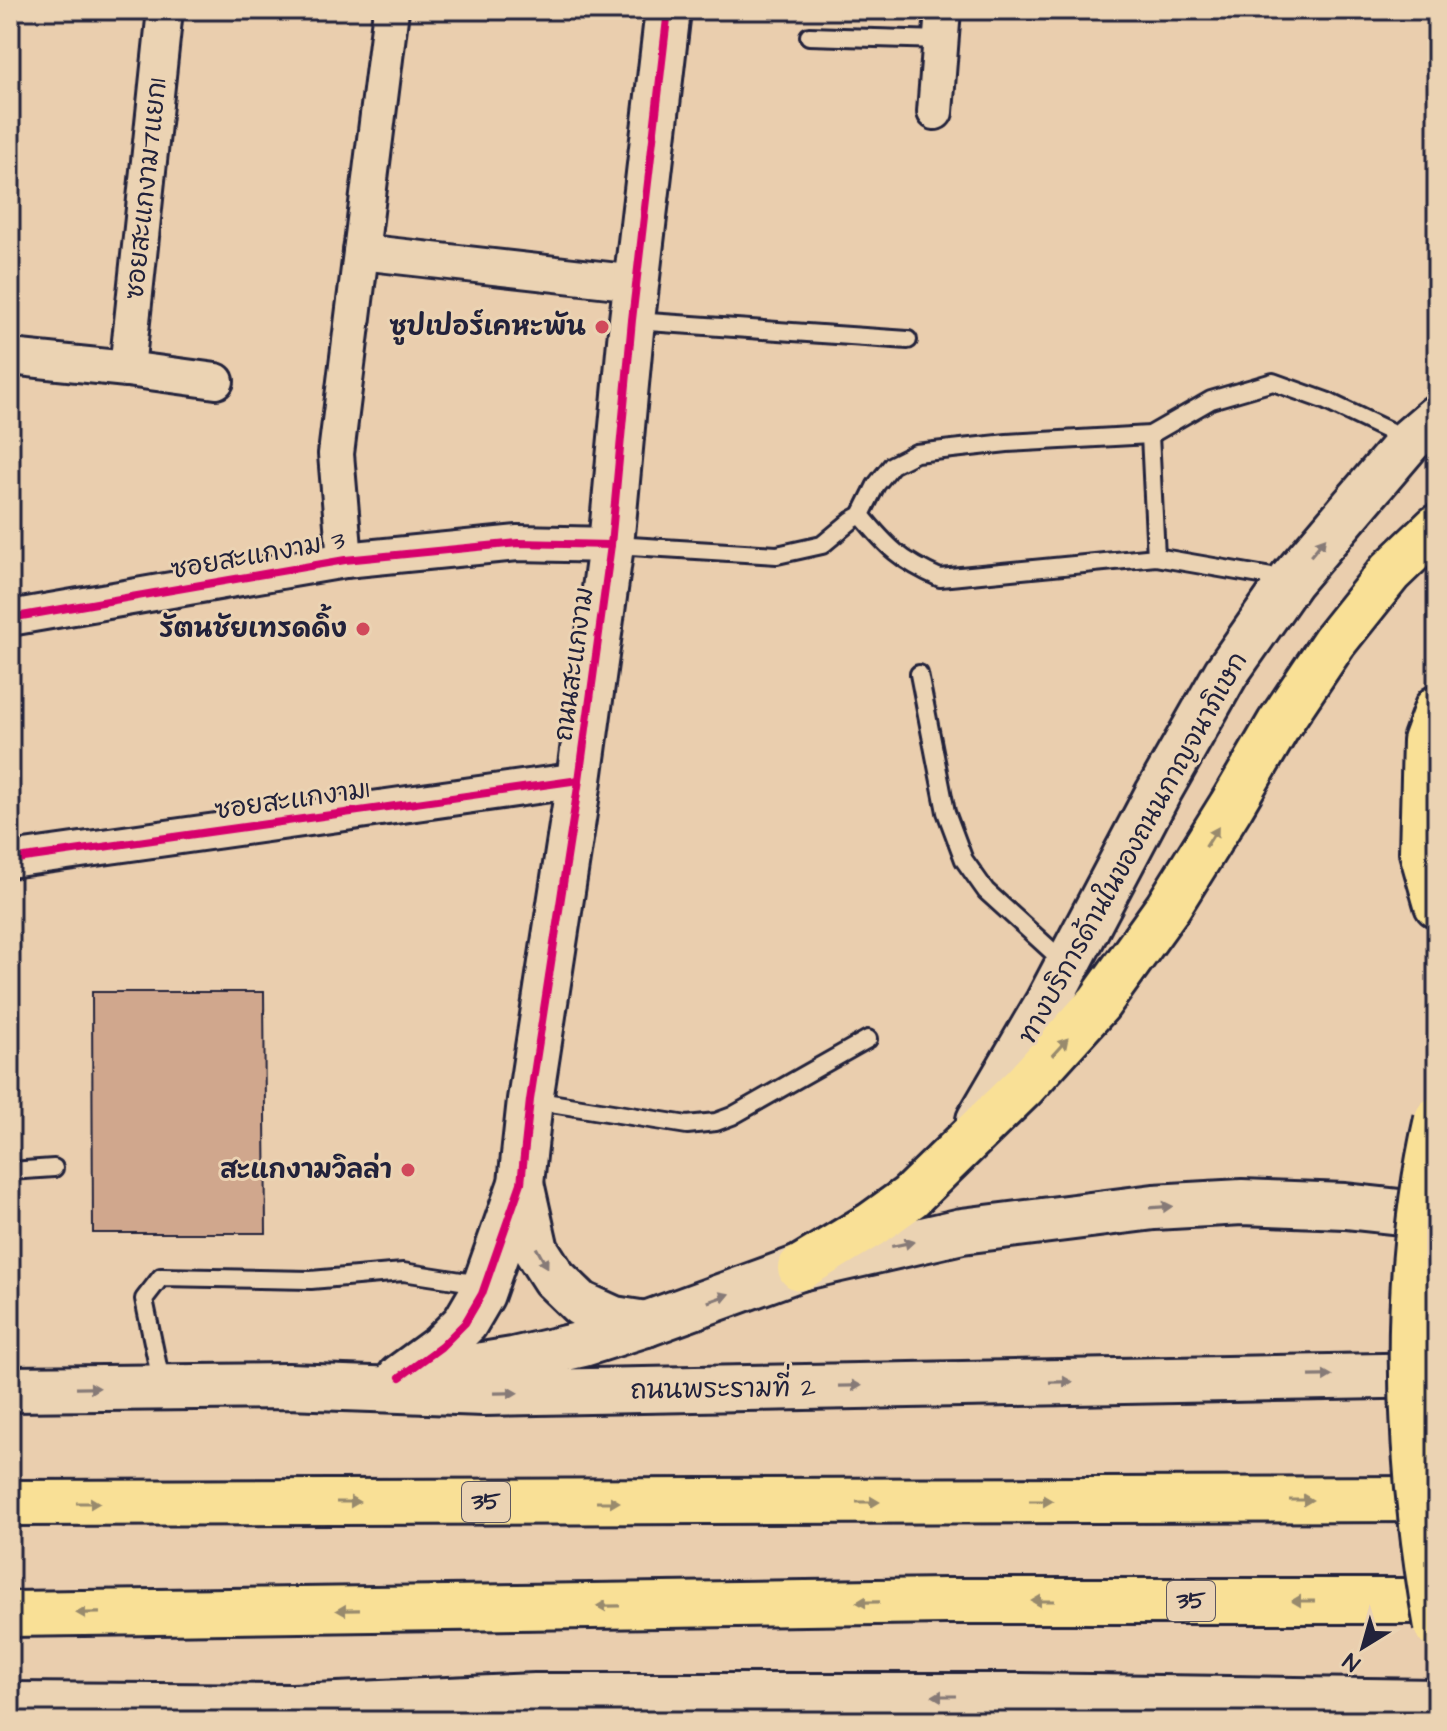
<svg xmlns="http://www.w3.org/2000/svg" width="1447" height="1731" viewBox="0 0 1447 1731" font-family="'Architects Daughter','Playpen Sans Thai',sans-serif">
  <style>
    .building { fill: #d0a78d; stroke: #22223b; stroke-width: 2 }
    .lines { fill: none; stroke-linecap: round; stroke-linejoin: round }
    .lane-casing { stroke: #22223b; stroke-width: 22 }
    .street-casing { stroke: #22223b; stroke-width: 40 }
    .secondary-casing { stroke: #22223b; stroke-width: 50 }
    .highway-casing { stroke: #22223b; stroke-width: 50 }
    .lane { stroke: #ebd3b3; stroke-width: 16 }
    .street { stroke: #ebd3b3; stroke-width: 34 }
    .secondary { stroke: #ebd3b3; stroke-width: 44 }
    .highway { stroke: #f9e096; stroke-width: 44 }
    .highway-bridge-casing { stroke: #22223b; stroke-width: 50; stroke-linecap: butt }
    .path-bridge { stroke: #22223b; stroke-width: 5; stroke-dasharray: 2 6; stroke-linecap: butt }
    .highway-bridge { stroke: #f9e096; stroke-width: 44 }
    .cycleway-casing { stroke: #ebd3b3; stroke-width: 13 }
    .cycleway { stroke: #d6006c; stroke-width: 8 }
    .oneway { fill: #867a77 }
    .oneway2 { fill: #988a6d }
    .poi-dot { fill: #d1495b; stroke: #ebd3b3; stroke-width: 3 }
    .labels { text-anchor: middle; dominant-baseline: central; stroke-width: 6; stroke-linejoin: round; paint-order: stroke }
    .shield { fill: #ebd3b3; stroke: #5e575f; stroke-width: 2 }
    .shield-label { font-size: 24px; font-weight: bold; fill: #22223b }
    .street-label { font-size: 26px; fill: #22223b; stroke: #ebd3b3 }
    .poi-label { font-size: 26px; font-weight: bold; fill: #22223b; stroke: #ebd3b3; text-anchor: end }
  </style>
  <rect width="100%" height="100%" fill="#eaceae"/>
  <filter id="ink" filterUnits="userSpaceOnUse"><feTurbulence type="fractalNoise" baseFrequency=".0125" numOctaves="2"/><feDisplacementMap in="SourceGraphic" scale="16" xChannelSelector="R" yChannelSelector="G"/><feConvolveMatrix kernelMatrix="1 2 1 2 8 2 1 2 1" color-interpolation-filters="sRGB"/></filter>
  <g filter="url(#ink)">
    <polygon class="building" points="92,992 264,992 266,1233 93,1233"/>
    <g class="lines">
      <g class="lane-casing">
        <g id="lane">
          <polyline points="809,36 941,40"/>
          <polyline points="634,321 908,340"/>
          <polyline points="1150,435 1156,557"/>
          <path d="M861,515C887,547 901,561 940,578L1156,557L1289,580"/>
          <polyline points="614,545 777,555 822,545 852,520 861,515 876,485 892,465 916,453 1007,443 1150,435 1211,400 1273,382 1326,401 1408,440"/>
          <polyline points="919,674 946,812 964,860 986,891 1066,964"/>
          <polyline points="532,1100 687,1125 716,1122 732,1116 868,1039"/>
          <polyline points="10,1171 54,1168"/>
          <polyline points="162,1386 144,1299 161,1277 311,1280 403,1272 474,1283"/>
        </g>
      </g>
      <g class="street-casing">
        <g id="street">
          <polyline points="935,112 943,10"/>
          <polyline points="361,252 636,283"/>
          <polyline points="10,357 127,369 216,381"/>
          <polyline points="127,369 165,10"/>
          <polyline points="345,560 336,454 391,10"/>
          <polyline points="10,618 345,560 518,543 611,545"/>
          <polyline points="10,860 579,780"/>
        </g>
      </g>
      <g class="secondary-casing">
        <g id="secondary">
          <polyline points="979,1120 1048,1002 1158,793 1226,673 1291,580 1409,441 1437,417"/>
          <polyline points="521,1183 536,1250 554,1278 581,1304 614,1319 646,1324"/>
          <polyline points="446,1371 513,1360 583,1344 646,1324 800,1268 962,1231 1154,1207 1242,1202 1345,1206 1437,1216"/>
          <polyline points="400,1377 441,1347 465,1323 482,1294 521,1183 530,1100 579,780 611,545 632,320 668,10"/>
          <polyline points="10,1389 288,1386 484,1393 1437,1375"/>
          <polyline points="10,1705 293,1707 535,1696 1022,1696 1437,1702"/>
        </g>
      </g>
      <g class="highway-casing">
        <g id="highway">
          <polyline points="1437,708 1425,741 1422,852 1437,905"/>
          <polyline points="800,1268 871,1225 910,1197 1023,1087 1099,1003 1168,907 1231,806 1279,724 1334,642 1390,572 1437,527"/>
          <polyline points="10,1503 1437,1499"/>
          <polyline points="10,1614 946,1601 1437,1601"/>
        </g>
      </g>
      <use href="#lane" class="lane"/>
      <use href="#street" class="street"/>
      <use href="#secondary" class="secondary"/>
      <use href="#highway" class="highway"/>
      <g class="highway-bridge-casing">
        <path id="highway-bridge" d="M1437,1119C1399,1284 1408,1462 1437,1627"/>
      </g>
      <polyline class="path-bridge" points="10,1539 11,1357"/>
      <use href="#highway-bridge" class="highway-bridge"/>
      <g class="cycleway-casing">
        <g id="cycleway">
          <polyline points="10,618 345,560 518,543 611,545"/>
          <polyline points="10,860 579,780"/>
          <polyline points="400,1377 441,1347 465,1323 482,1294 521,1183 530,1100 579,780 611,545 632,320 668,10"/>
        </g>
      </g>
      <use href="#cycleway" class="cycleway"/>
    </g>
    <defs><path id="oneway-solid" d="M-6-.8H1V-3.2L6.5 0L1 3.2V.8H-6Z" transform="scale(2)"/></defs>
    <g class="oneway">
      <use href="#oneway-solid" transform="translate(1318 547) rotate(-50)"/>
      <use href="#oneway-solid" transform="translate(1161 1207) rotate(-4)"/>
      <use href="#oneway-solid" transform="translate(903 1244) rotate(-12)"/>
      <use href="#oneway-solid" transform="translate(542 1258) rotate(61)"/>
      <use href="#oneway-solid" transform="translate(719 1298) rotate(-20)"/>
      <use href="#oneway-solid" transform="translate(1321 1376) rotate(-1)"/>
      <use href="#oneway-solid" transform="translate(1061 1382) rotate(-1)"/>
      <use href="#oneway-solid" transform="translate(850 1386) rotate(-1)"/>
      <use href="#oneway-solid" transform="translate(88 1388) rotate(-1)"/>
      <use href="#oneway-solid" transform="translate(506 1393) rotate(-1)"/>
      <use href="#oneway-solid" transform="translate(944 1696) rotate(-180)"/>
    </g>
    <g class="oneway2">
      <use href="#oneway-solid" transform="translate(1212 837) rotate(-58)"/>
      <use href="#oneway-solid" transform="translate(1060 1047) rotate(-48)"/>
      <use href="#oneway-solid" transform="translate(1301 1500)"/>
      <use href="#oneway-solid" transform="translate(1041 1501)"/>
      <use href="#oneway-solid" transform="translate(348 1502)"/>
      <use href="#oneway-solid" transform="translate(608 1502)"/>
      <use href="#oneway-solid" transform="translate(868 1502)"/>
      <use href="#oneway-solid" transform="translate(88 1503)"/>
      <use href="#oneway-solid" transform="translate(1043 1601) rotate(-180)"/>
      <use href="#oneway-solid" transform="translate(1303 1601) rotate(-180)"/>
      <use href="#oneway-solid" transform="translate(868 1602) rotate(179)"/>
      <use href="#oneway-solid" transform="translate(608 1606) rotate(179)"/>
      <use href="#oneway-solid" transform="translate(348 1610) rotate(179)"/>
      <use href="#oneway-solid" transform="translate(88 1613) rotate(179)"/>
    </g>
  </g>
  <g class="poi-dot">
    <circle cx="602" cy="327" r="8"/>
    <circle cx="363" cy="629" r="8"/>
    <circle cx="408" cy="1170" r="8"/>
  </g>
  <g class="labels">
    <g class="shield">
      <rect x="462" y="1482" width="48" height="40" rx="6"/>
      <rect x="1167" y="1581" width="48" height="40" rx="6"/>
    </g>
    <g class="shield-label">
      <text x="486" y="1502">35</text>
      <text x="1191" y="1601">35</text>
    </g>
    <g class="street-label">
      <text transform="translate(146 189) rotate(-84)">ซอยสะแกงาม7แยก1</text>
      <text transform="translate(258 555) rotate(-10)">ซอยสะแกงาม 3</text>
      <text transform="translate(574 664) rotate(-82)">ถนนสะแกงาม</text>
      <text transform="translate(292 800) rotate(-8)">ซอยสะแกงาม1</text>
      <text transform="translate(1133 848) rotate(-61)">ทางบริการด้านในของถนนกาญจนาภิเษก</text>
      <text transform="translate(723 1389) rotate(-1)">ถนนพระรามที่ 2</text>
    </g>
    <g class="poi-label">
      <text x="586" y="327">ซูปเปอร์เคหะพัน</text>
      <text x="347" y="629">รัตนชัยเทรดดิ้ง</text>
      <text x="392" y="1170">สะแกงามวิลล่า</text>
    </g>
  </g>
  <rect width="1447" height="1731" fill="none" stroke="#ebd3b3" stroke-width="40"/>
  <rect x="20" y="20" width="1407" height="1691" fill="none" stroke="#22223b" stroke-width="3" filter="url(#ink)"/>
  <g transform="translate(1363 1647) rotate(217)" stroke="#ebd3b3" stroke-width="6" paint-order="stroke">
  <path d="M0-6L14 30L0 20L-14 30Z" fill="#22223b"/>
  <text y="-12" font-size="22" font-weight="bold" text-anchor="middle" fill="#22223b">N</text>
  </g>
</svg>
